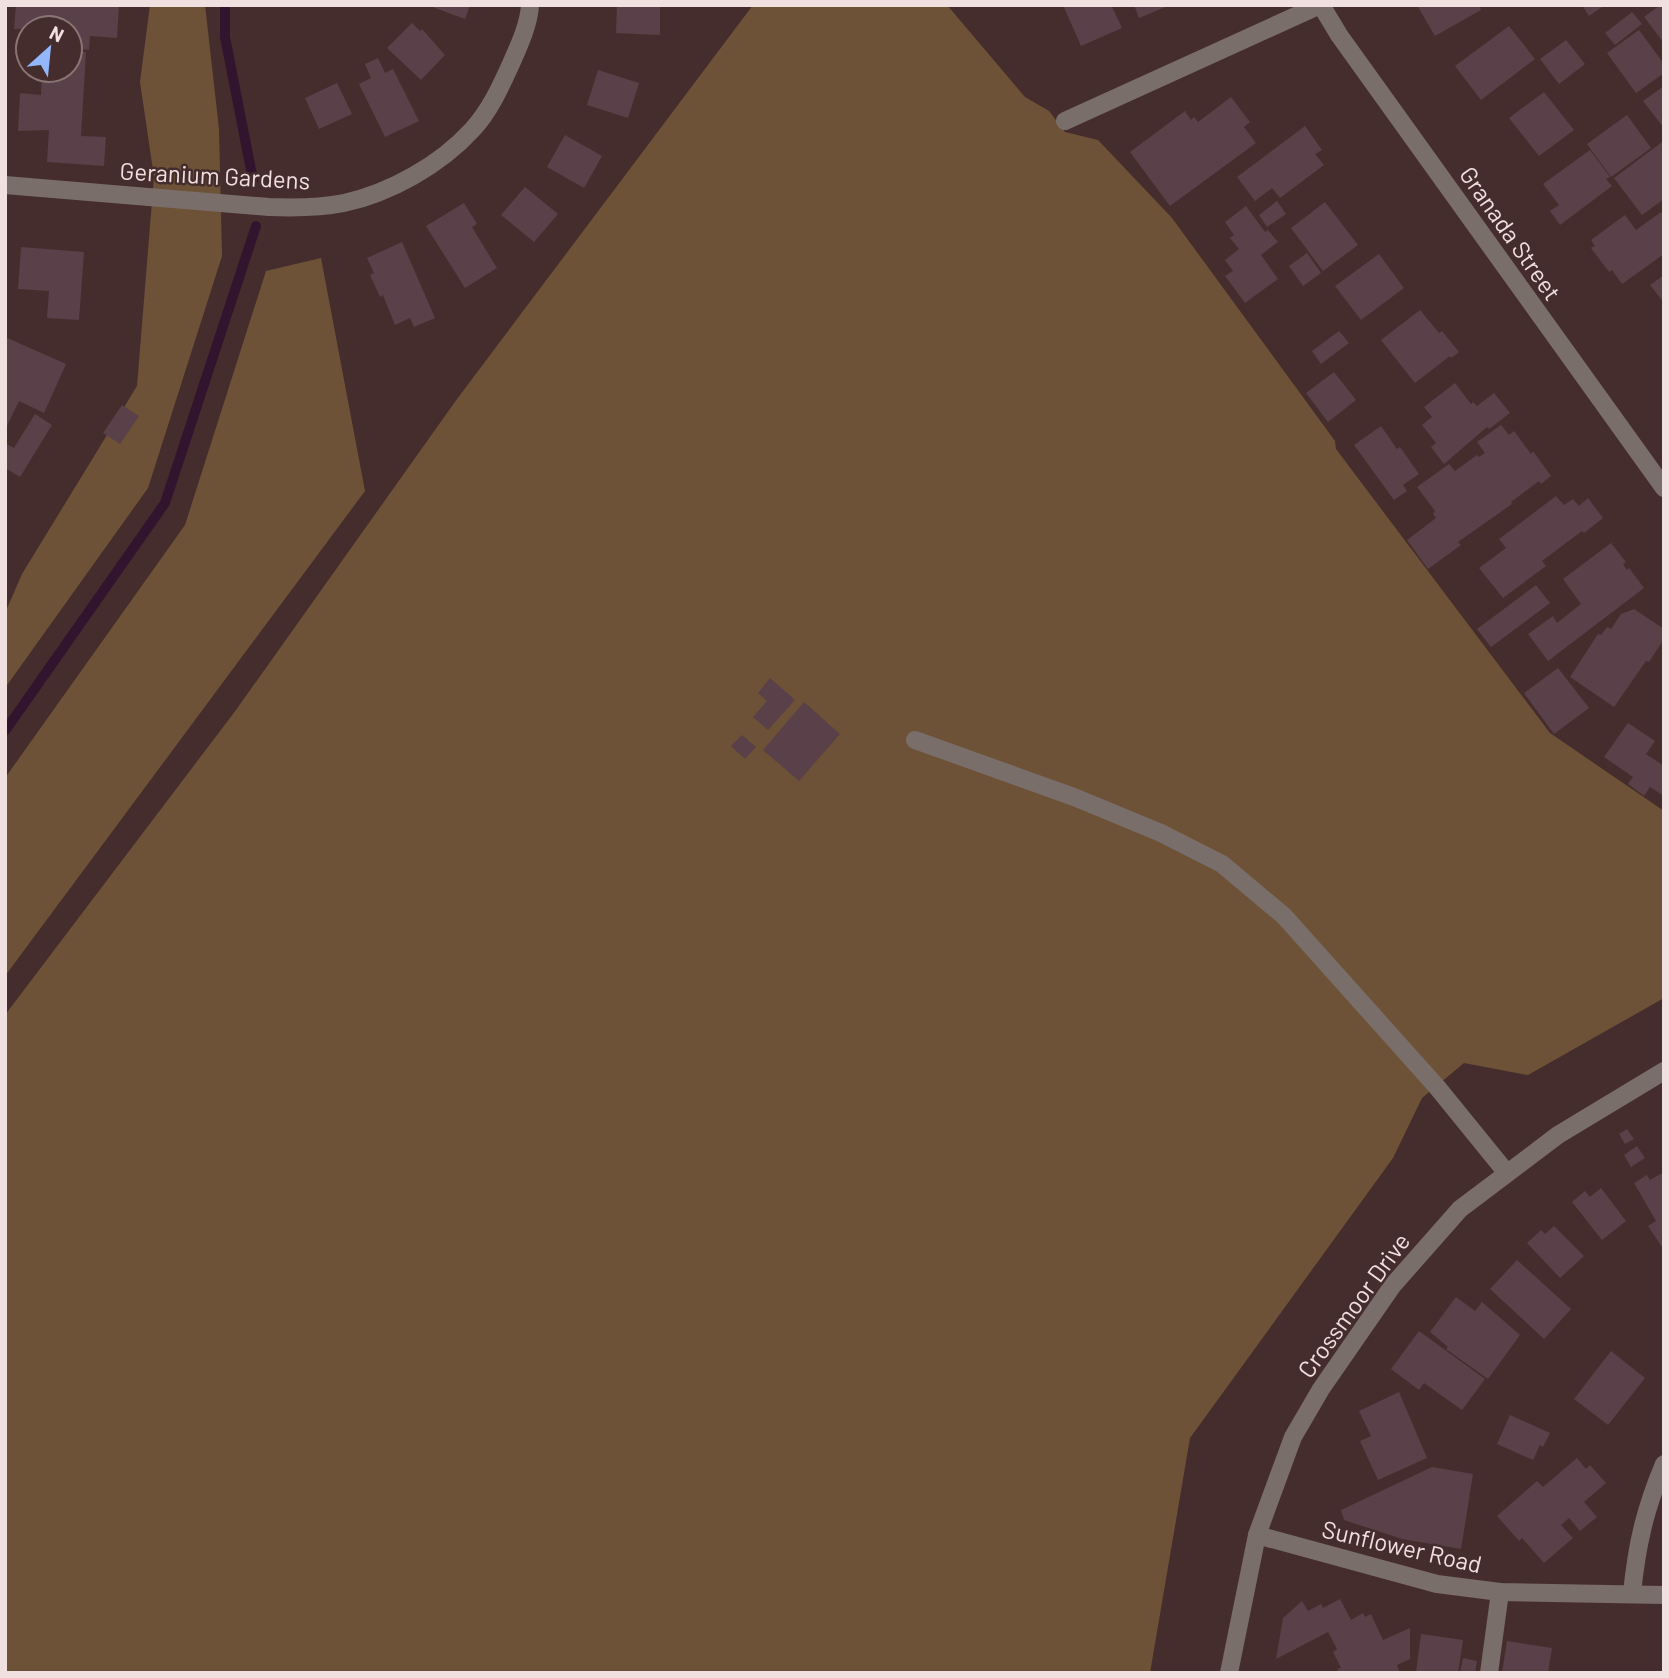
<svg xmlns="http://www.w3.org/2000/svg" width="1669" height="1678" viewBox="0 0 1669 1678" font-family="Barlow,sans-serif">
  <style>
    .green { fill: #6d5237 }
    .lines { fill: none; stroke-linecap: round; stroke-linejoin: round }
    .stream { stroke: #33142f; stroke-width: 10 }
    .building { fill: #594049 }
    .minor { stroke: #7a6e6a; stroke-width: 18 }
    .labels { text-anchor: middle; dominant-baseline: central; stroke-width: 5; stroke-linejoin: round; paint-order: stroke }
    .street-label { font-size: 24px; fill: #f0e0df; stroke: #462d2d }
  </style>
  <rect width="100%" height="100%" fill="#462d2d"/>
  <g class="green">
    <polygon points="150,5 205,5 219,129 222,256 148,488 5,688 5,613 22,574 137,386 154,177 140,82"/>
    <polygon points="753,5 947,5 1025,97 1049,111 1065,132 1098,140 1172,218 1335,441 1336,449 1550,733 1664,811 1664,998 1528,1075 1464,1063 1422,1098 1393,1158 1190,1438 1150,1673 5,1673 5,1015 236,710 457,399"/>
    <polygon points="321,258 365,491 5,976 5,778 185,525 266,271"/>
  </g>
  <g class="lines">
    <g class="stream">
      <polyline points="225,5 225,37 253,180"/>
      <polyline points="5,731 165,503 256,226"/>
    </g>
  </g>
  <g class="building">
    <polygon points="16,5 119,5 117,38 90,36 89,50 70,48 70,28 14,29"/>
    <polygon points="427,5 470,5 465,19"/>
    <polygon points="617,5 660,5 660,35 616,33"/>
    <polygon points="1063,5 1111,5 1122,28 1081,46"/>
    <polygon points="1134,5 1170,5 1139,18"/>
    <polygon points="1417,5 1479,5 1481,10 1435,36"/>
    <polygon points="1582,5 1605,5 1589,16"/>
    <polygon points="1660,5 1664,5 1664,43 1644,17"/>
    <polygon points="1632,12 1642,24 1615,45 1605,33"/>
    <polygon points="412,23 420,31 422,29 445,55 421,80 387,48"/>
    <polygon points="1509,26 1535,59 1481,100 1455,66"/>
    <polygon points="1639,30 1664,64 1664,73 1636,93 1607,53"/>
    <polygon points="1566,40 1585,64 1559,84 1540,59"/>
    <polygon points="70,51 86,52 81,136 106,137 104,166 47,162 49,130 18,131 20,93 41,95 42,70 70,70"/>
    <polygon points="378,58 385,73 393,69 419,121 385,137 359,84 371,78 365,64"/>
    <polygon points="598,70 639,83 628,118 587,105"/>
    <polygon points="337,83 352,114 319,129 305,98"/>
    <polygon points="1664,86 1664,128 1643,101"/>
    <polygon points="1544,92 1574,130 1539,156 1509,118"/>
    <polygon points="1231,97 1250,122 1244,127 1256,143 1170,206 1130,152 1185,111 1191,120 1194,117 1198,122"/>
    <polygon points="1627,115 1651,148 1611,177 1587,144"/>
    <polygon points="1305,126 1322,150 1315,154 1324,165 1280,198 1272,188 1255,201 1237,177"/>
    <polygon points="565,135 602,156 584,188 547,167"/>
    <polygon points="1662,142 1664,145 1664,199 1642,215 1614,178"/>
    <polygon points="1590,150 1610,177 1606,179 1612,186 1560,225 1550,211 1559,205 1543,184"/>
    <polygon points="525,187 558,214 534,242 501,215"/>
    <polygon points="1277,201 1286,214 1267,227 1259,215"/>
    <polygon points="1325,202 1358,245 1323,271 1291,228"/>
    <polygon points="464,203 477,224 472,227 497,268 465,288 426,226"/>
    <polygon points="1246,206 1265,232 1268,230 1278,242 1261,255 1278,279 1245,303 1225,276 1233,271 1225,260 1239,249 1230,238 1234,235 1225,222"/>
    <polygon points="1661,212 1664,215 1664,254 1622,284 1612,270 1609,272 1591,248 1595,246 1591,240 1625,215 1636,230"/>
    <polygon points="402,242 435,318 414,327 410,318 395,325 383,295 380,297 370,275 374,273 367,258"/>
    <polygon points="21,247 84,252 79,320 47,318 49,291 18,289"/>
    <polygon points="1307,253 1321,273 1303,286 1289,266"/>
    <polygon points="1379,254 1404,288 1361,320 1335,286"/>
    <polygon points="1664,275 1664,303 1650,285"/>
    <polygon points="1420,310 1439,333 1442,331 1459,352 1451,358 1450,356 1415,383 1381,340"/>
    <polygon points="1339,331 1349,343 1321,364 1312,351"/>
    <polygon points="5,337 66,364 44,413 19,401 5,430"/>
    <polygon points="1334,372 1356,400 1328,422 1306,393"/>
    <polygon points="1455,383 1471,404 1473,402 1477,406 1494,393 1510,413 1489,429 1487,427 1444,464 1431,447 1436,443 1422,425 1432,417 1424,407"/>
    <polygon points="122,405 139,416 120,444 103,433"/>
    <polygon points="35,414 52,425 20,477 5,468 5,443 14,448"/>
    <polygon points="1501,425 1509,435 1514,431 1531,454 1533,451 1551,476 1541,484 1539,481 1511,502 1512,504 1458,542 1461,545 1428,569 1407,540 1436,518 1433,514 1435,511 1417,487 1449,464 1455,471 1477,455 1479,457 1485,453 1477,442"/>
    <polygon points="1381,426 1397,449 1400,447 1419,474 1403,485 1407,491 1394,500 1354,445"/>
    <polygon points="1556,496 1564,505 1573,499 1579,506 1588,498 1603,518 1584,533 1582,531 1542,561 1546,566 1503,598 1479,568 1506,548 1499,539"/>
    <polygon points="1611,543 1626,562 1623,564 1627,570 1629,568 1644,588 1548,661 1528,634 1553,616 1557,623 1581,604 1563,579"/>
    <polygon points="1536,585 1550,603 1491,647 1477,629"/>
    <polygon points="1634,609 1664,629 1664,639 1649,662 1646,661 1614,707 1570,677 1598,634 1601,635 1607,627 1611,629 1621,614"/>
    <polygon points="1558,668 1589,708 1554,734 1524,693"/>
    <polygon points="770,678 795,700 768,730 753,717 767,701 758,693"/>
    <polygon points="804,702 840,734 799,781 763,750"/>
    <polygon points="1628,723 1655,741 1646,754 1664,766 1664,796 1650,787 1644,796 1628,784 1633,777 1604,757"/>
    <polygon points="742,735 756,747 745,759 731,746"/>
    <polygon points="1627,1129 1634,1139 1625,1144 1619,1134"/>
    <polygon points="1637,1146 1645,1158 1631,1167 1624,1155"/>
    <polygon points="1664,1172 1664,1246 1662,1247 1648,1226 1656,1221 1634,1183 1647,1175 1650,1180"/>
    <polygon points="1601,1188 1626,1221 1602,1240 1572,1202 1585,1191 1590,1197"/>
    <polygon points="1554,1226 1584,1256 1560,1278 1527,1243 1541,1230 1545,1234"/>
    <polygon points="1517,1260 1571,1309 1544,1339 1490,1289"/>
    <polygon points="1456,1297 1475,1311 1482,1302 1520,1335 1488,1379 1446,1349 1448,1347 1430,1332"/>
    <polygon points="1419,1331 1485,1379 1462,1410 1424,1383 1419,1390 1391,1369"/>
    <polygon points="1611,1351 1645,1378 1608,1425 1574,1399"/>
    <polygon points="1399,1392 1427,1458 1378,1480 1360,1441 1371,1436 1359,1411"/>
    <polygon points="1510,1415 1550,1433 1543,1447 1540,1445 1533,1460 1497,1444"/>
    <polygon points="1577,1458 1586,1469 1590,1465 1606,1483 1584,1502 1597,1517 1580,1531 1569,1518 1561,1525 1573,1538 1544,1563 1522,1538 1519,1541 1497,1516 1537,1481 1543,1487"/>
    <polygon points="1432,1467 1473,1474 1461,1549 1402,1539 1344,1520 1341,1510"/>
    <polygon points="1340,1599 1351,1620 1363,1613 1365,1617 1371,1614 1383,1640 1410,1628 1410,1659 1397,1665 1400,1673 1340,1673 1337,1669 1341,1668 1333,1652 1337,1649 1328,1632 1276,1659 1283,1618 1302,1601 1308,1611 1321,1604 1323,1608"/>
    <polygon points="1421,1634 1463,1640 1458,1673 1416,1673"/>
    <polygon points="1507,1641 1552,1648 1548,1673 1502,1673"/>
    <polygon points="1463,1658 1477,1661 1475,1673 1460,1673"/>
  </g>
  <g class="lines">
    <g class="minor">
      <polyline points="1321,5 1339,35 1664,488"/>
      <polyline points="1065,121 1320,5"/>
      <path d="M5,185L269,207C294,208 319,208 344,203C390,193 440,165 472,130C489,112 500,88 510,66C518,48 529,25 530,5"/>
      <polyline points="915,740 1074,797 1161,833 1222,864 1284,916 1437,1087 1506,1172"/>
      <polyline points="1257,1535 1437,1584 1500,1592 1664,1595"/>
      <path d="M1632,1593C1637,1544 1645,1509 1664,1464"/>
      <polyline points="1229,1673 1257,1535 1293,1437 1321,1389 1393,1285 1460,1209 1558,1135 1664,1071"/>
      <polyline points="1489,1673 1500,1592"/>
    </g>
  </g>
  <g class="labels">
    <g class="street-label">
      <text transform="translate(215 175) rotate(3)">Geranium Gardens</text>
      <text transform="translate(1511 233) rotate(55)">Granada Street</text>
      <text transform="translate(1353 1305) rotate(-54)">Crossmoor Drive</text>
      <text transform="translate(1402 1546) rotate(13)">Sunflower Road</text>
    </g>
  </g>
  <rect width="1669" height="1678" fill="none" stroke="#f0e0df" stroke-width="14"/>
  <g transform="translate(49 49) rotate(27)"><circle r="33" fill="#462d2d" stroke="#8a7574" stroke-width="2"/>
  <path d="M0-5L12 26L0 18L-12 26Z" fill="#93b7fd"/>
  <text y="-10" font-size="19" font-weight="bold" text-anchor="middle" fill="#f0e0df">N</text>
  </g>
</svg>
